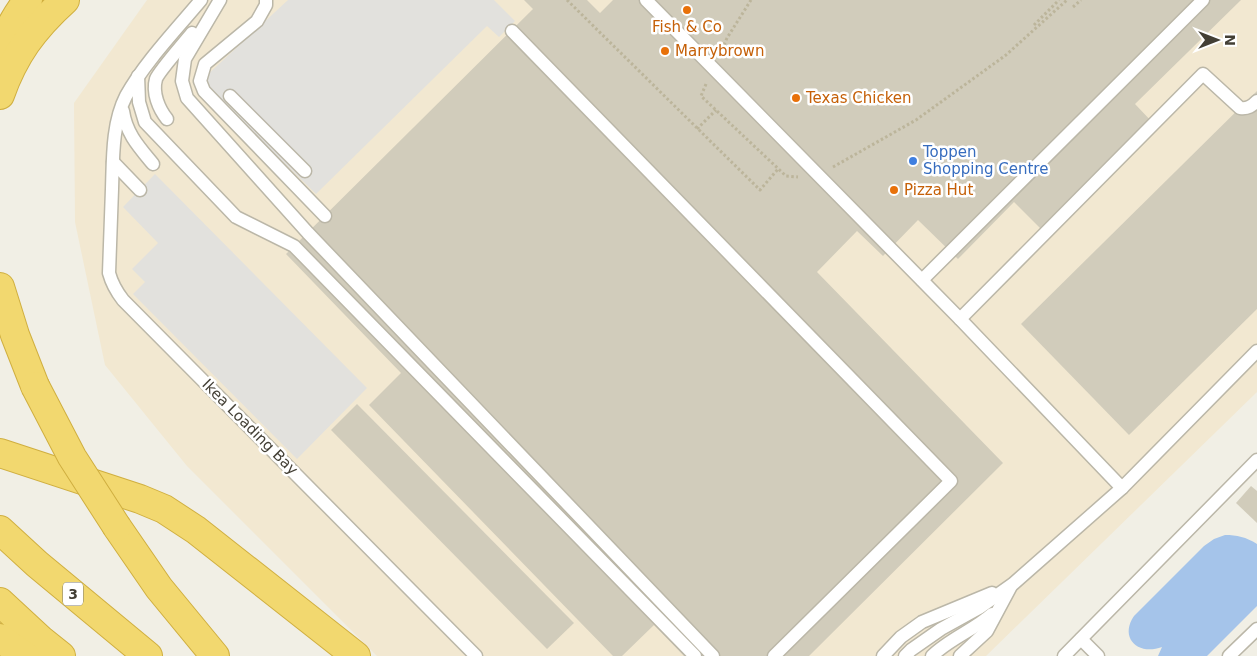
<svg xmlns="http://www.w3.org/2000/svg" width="1257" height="656" viewBox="0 0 1257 656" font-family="'DejaVu Sans',sans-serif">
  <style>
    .commercial { fill: #f2e8d1 }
    .parking { fill: #e2e1dd }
    .water { fill: #a5c4ea }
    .building { fill: #d1ccbb }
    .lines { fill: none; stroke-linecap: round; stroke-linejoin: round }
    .lane-casing { stroke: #bbb7a8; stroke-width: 15 }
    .highway-casing { stroke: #d0af40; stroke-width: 30 }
    .path { stroke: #bcb59b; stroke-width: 3; stroke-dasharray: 2.5 2.5; stroke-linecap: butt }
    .lane { stroke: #fff; stroke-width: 12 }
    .highway { stroke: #f2d86f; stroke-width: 28 }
    .highway-bridge-casing { stroke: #d0af40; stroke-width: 30; stroke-linecap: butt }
    .highway-bridge { stroke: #f2d86f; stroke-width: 28 }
    .food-dot { fill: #e8710a; stroke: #fff; stroke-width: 2 }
    .shop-dot { fill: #3f7fe0; stroke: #fff; stroke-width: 2 }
    .labels { text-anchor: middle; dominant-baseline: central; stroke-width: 5; stroke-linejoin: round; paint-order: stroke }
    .shield { fill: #fff; stroke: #7b7972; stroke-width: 1 }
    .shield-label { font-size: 14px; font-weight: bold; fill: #433f35 }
    .food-label { font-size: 15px; fill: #c56008; stroke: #fff; text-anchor: start }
    .shop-label { font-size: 15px; fill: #366cbe; stroke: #fff; text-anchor: start }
    .street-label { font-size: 15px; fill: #433f35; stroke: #fff }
  </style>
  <rect width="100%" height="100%" fill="#f1efe5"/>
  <polygon class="commercial" points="147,0 1257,0 1257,392 986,656 377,656 187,466 105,365 75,222 74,103"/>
  <g class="parking">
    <polygon points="288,0 494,0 515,21 499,37 487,26 316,194 208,88 206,76"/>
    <polygon points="155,174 367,388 297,459 133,294 145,282 132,269 158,243 123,207"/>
  </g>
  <path class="water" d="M1225,535C1237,535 1246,537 1257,544V606L1207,656H1158L1162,647C1138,656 1119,638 1134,616L1204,546L1214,539Z"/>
  <g class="building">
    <polygon points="524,0 587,0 600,13 613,0 1241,0 1135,104 1154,124 1045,233 1014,202 958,259 918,220 883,256 857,231 817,272 1003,463 809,656 684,656 654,625 622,656 613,656 369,405 401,373 286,254 533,9"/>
    <polygon points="1257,91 1257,309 1129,435 1021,324"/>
    <polygon points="357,404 574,623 547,649 331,430"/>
    <polygon points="1251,486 1257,491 1257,523 1236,503"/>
  </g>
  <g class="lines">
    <g class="lane-casing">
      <g id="lane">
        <path d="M201,0C176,30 145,62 126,96C112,123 113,159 112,189C111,217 110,245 109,273C112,284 116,291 123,300L476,656"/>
        <polyline points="220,0 185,59 182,81 187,98 308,233 713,656"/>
        <polyline points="266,0 266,5 257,21 205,64 200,81 204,91 325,216"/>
        <polyline points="646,0 960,319 1122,488"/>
        <polyline points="512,31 951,481 774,656"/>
        <polyline points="138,76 139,102 145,122 236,217 294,246 695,656"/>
        <polyline points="230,96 305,171"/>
        <path d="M123,111C126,133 139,147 153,164"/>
        <path d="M167,119C159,109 152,93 156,79C159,71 185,42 192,33"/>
        <polyline points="113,162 140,190"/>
        <polyline points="922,280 1203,0"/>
        <path d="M960,319L1203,74L1240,108C1248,109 1252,106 1257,101"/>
        <polyline points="1081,639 1098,656"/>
        <polyline points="883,656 901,637 922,622 992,593"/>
        <polyline points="905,656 911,650 941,629 979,608 1013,584 1122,488 1257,351"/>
        <path d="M932,656C949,639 974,630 992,614"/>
        <polyline points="960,656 987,631 1010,588"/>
        <polyline points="1064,656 1257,460"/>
        <polyline points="1229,656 1257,629"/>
      </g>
    </g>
    <g class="highway-casing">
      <g id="highway">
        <path d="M0,52C6,34 16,15 28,0"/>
        <path d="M0,95C14,55 34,28 65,0"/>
        <polyline points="0,287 15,335 35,386"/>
        <polyline points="0,453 140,499 164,509 196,530 356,656"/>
        <polyline points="117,527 159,588 215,656"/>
        <polyline points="0,530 37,564 148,656"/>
        <polyline points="0,602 41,640 61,656"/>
        <polyline points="0,638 25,656"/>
      </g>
    </g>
    <g class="path">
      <polyline points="567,0 760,190 778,169"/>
      <polyline points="1073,7 1081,0"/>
      <polyline points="1034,25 1059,0"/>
      <polyline points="720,54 727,38 751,0"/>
      <polyline points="706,84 701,96 786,176 798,177"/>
      <polyline points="699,129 698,128 716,110"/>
      <polyline points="833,167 916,120 1006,55 1067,0"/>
    </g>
    <use href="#lane" class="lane"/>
    <use href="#highway" class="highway"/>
    <g class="highway-bridge-casing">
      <polyline id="highway-bridge" points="35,386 72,457 117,527"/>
    </g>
    <use href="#highway-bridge" class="highway-bridge"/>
  </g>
  <g class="food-dot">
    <circle cx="687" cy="10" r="5"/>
    <circle cx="665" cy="51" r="5"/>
    <circle cx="796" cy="98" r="5"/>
    <circle cx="894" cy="190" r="5"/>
  </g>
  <circle class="shop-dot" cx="913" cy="161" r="5"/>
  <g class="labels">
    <rect class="shield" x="63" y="582.5" width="20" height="23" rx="4"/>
    <g class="shield-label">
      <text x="73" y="594">3</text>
    </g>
    <g class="food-label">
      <text x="687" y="27" text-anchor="middle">Fish &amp; Co</text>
      <text x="675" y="51">Marrybrown</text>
      <text x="806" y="98">Texas Chicken</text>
      <text x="904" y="190">Pizza Hut</text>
    </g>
    <g class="shop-label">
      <text x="923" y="152">Toppen<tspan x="923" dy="17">Shopping Centre</tspan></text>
    </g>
    <g class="street-label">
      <text transform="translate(250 427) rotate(45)">Ikea Loading Bay</text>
    </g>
  </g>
  <g transform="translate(1217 40) rotate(90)" stroke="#ffffff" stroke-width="4" paint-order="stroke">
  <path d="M0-4L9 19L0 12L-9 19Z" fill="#433f35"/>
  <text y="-8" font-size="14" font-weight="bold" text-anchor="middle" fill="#433f35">N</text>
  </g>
</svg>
